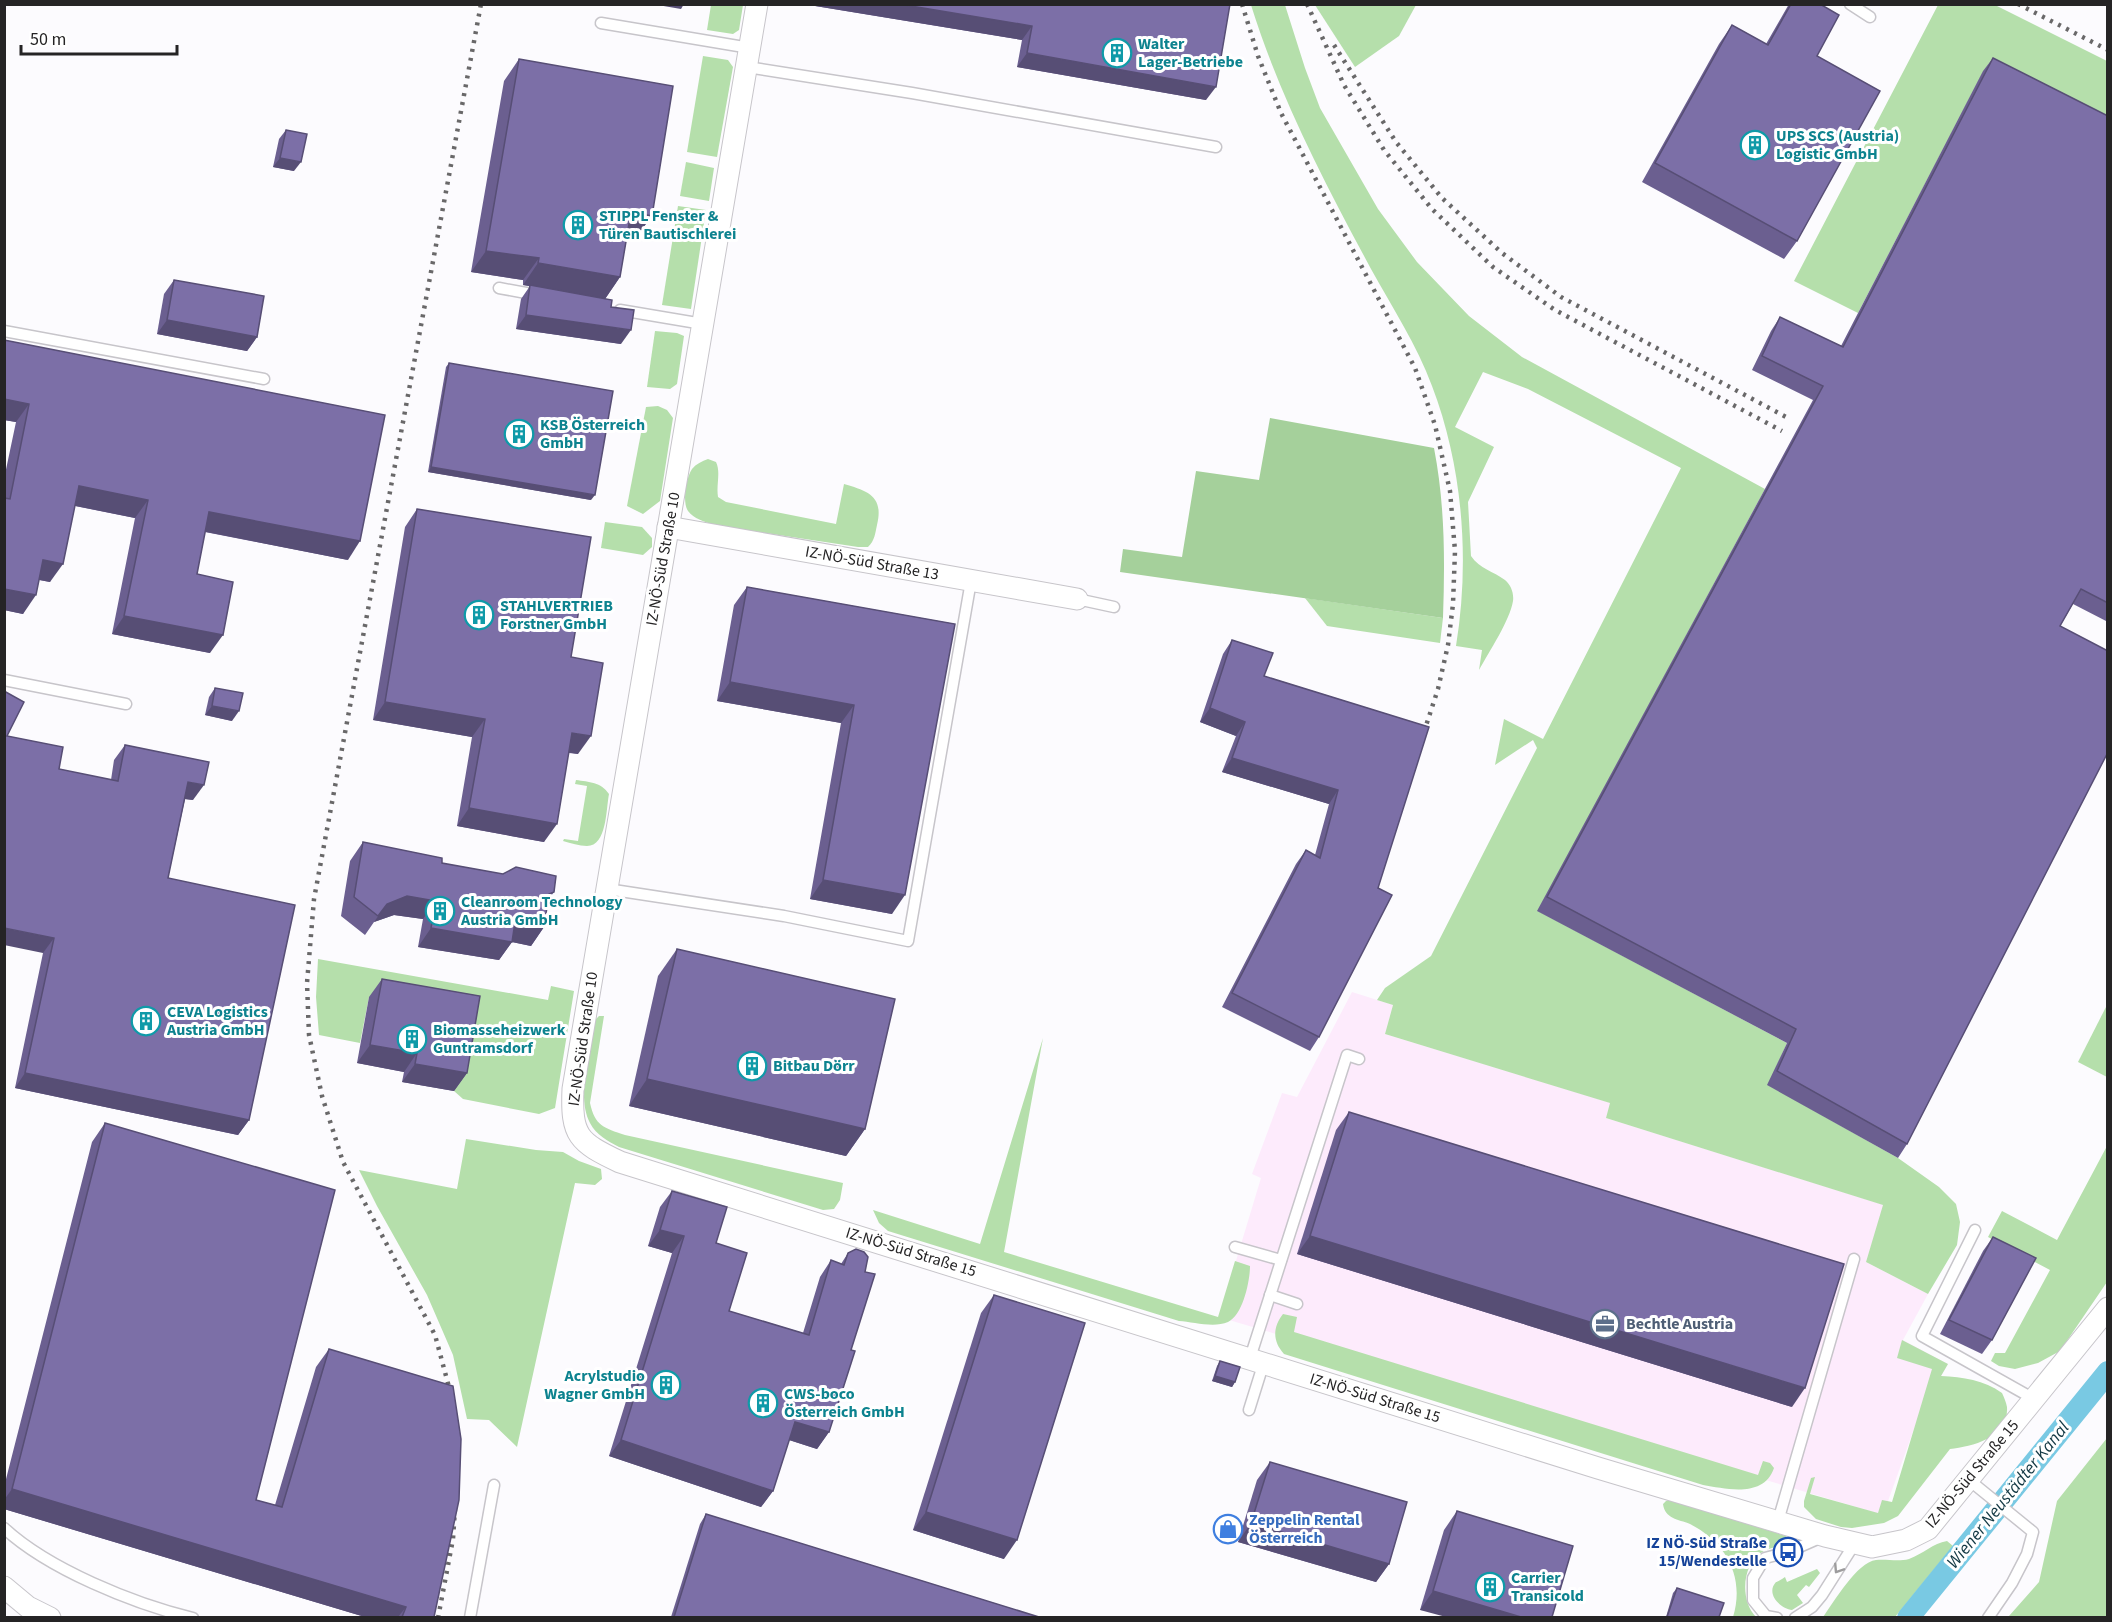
<svg xmlns="http://www.w3.org/2000/svg" width="2112" height="1622" viewBox="0 0 2112 1622" font-family="'Source Sans 3',sans-serif">
  <style>
    .commercial { fill: #fdebfc }
    .green { fill: #b5dfab }
    .forest { fill: #a5d09b }
    .lines { fill: none; stroke-linecap: round; stroke-linejoin: round }
    .canal { stroke: #79c9e3; stroke-width: 22 }
    .service-casing { stroke: #c7c5ca; stroke-width: 13 }
    .minor-casing { stroke: #c7c5ca; stroke-width: 23 }
    .service { stroke: #fff; stroke-width: 10 }
    .minor { stroke: #fff; stroke-width: 21 }
    .rail { stroke: #696869; stroke-width: 4.5; stroke-dasharray: 3 6; stroke-linecap: butt }
    .wall { fill: #6b5f90 }
    .shaded-wall { fill: #574e75 }
    .building { fill: #7c6fa7; stroke: #574e75; stroke-width: 1.5 }
    .oneway { stroke: #9d9c9d }
    .labels { text-anchor: middle; dominant-baseline: central; stroke-width: 6; stroke-linejoin: round; paint-order: stroke }
    .culture-label { font-size: 16px; font-weight: bold; fill: #0d838f; stroke: #fff; text-anchor: start }
    .street-label { font-size: 16px; fill: #252425; stroke: #fff }
    .service-label { font-size: 16px; font-weight: bold; fill: #4e5e75; stroke: #fff; text-anchor: start }
    .shop-label { font-size: 16px; font-weight: bold; fill: #366cbe; stroke: #fff; text-anchor: start }
    .transit-label { font-size: 16px; font-weight: bold; fill: #164399; stroke: #fff; text-anchor: end }
    .water-label { font-size: 18px; font-style: italic; fill: #123843; stroke: #fff }
  </style>
  <rect width="100%" height="100%" fill="#fcfbfe"/>
  <polygon class="commercial" points="1352,992 1393,1005 1385,1034 1611,1103 1606,1118 1884,1205 1866,1262 1928,1294 1903,1340 1948,1364 1919,1415 1883,1515 1219,1317 1261,1178 1252,1174 1282,1093 1297,1097"/>
  <g class="green">
    <polygon points="711,5 743,5 739,30 733,34 707,30"/>
    <path d="M1251,5H1285L1305,68L1320,108L1378,209L1417,262L1469,316L1522,357L1765,489L1538,911L1787,1043L1768,1085L1898,1158L1939,1187L1956,1204L1960,1222L1957,1245L1928,1294L1866,1262L1883,1205L1606,1118L1610,1103L1385,1034L1393,1005L1377,1000L1385,988L1431,956L1537,748L1533,740L1495,765L1504,719L1543,739L1681,468L1528,389L1483,372L1455,427L1494,447L1468,502L1471,556C1480,569 1493,571 1505,580C1511,585 1514,593 1513,601C1510,620 1489,652 1479,670L1482,650L1456,646C1470,561 1463,467 1432,386C1417,345 1392,307 1371,269C1325,183 1280,98 1251,5Z"/>
    <polygon points="1315,5 1416,5 1399,36 1355,67"/>
    <polygon points="1938,5 1995,5 2107,61 2107,135 1983,72 1858,313 1794,281"/>
    <polygon points="703,56 728,60 733,67 717,157 687,152"/>
    <polygon points="686,162 714,168 709,201 680,196"/>
    <polygon points="678,206 706,210 691,309 662,305"/>
    <polygon points="655,331 677,333 684,336 677,384 670,389 647,387"/>
    <polygon points="658,406 667,410 673,418 660,501 643,514 627,506 646,407"/>
    <path d="M708,459L716,462C721,472 716,485 718,497L726,502L836,524L844,484C868,491 884,496 877,525C875,534 875,540 868,547H858L713,525C704,521 694,519 688,511C682,502 686,478 692,469C696,464 702,461 708,459Z"/>
    <polygon points="605,522 642,527 652,538 652,547 643,555 601,548"/>
    <polygon points="1305,598 1443,618 1440,643 1327,626"/>
    <path d="M576,780C589,782 601,782 609,794C606,809 607,846 587,846C579,846 571,843 563,841L564,839L578,841L587,786L575,784Z"/>
    <polygon points="318,959 548,1000 551,986 574,991 555,1108 539,1114 463,1099 454,1091 467,1014 369,997 360,1043 319,1035 316,997"/>
    <polygon points="2107,1005 2107,1077 2078,1062"/>
    <path d="M599,1016H604L590,1103C595,1126 604,1128 625,1135L843,1183L840,1200L834,1209L823,1210L619,1147C608,1141 596,1135 590,1123C576,1097 590,1050 594,1021Z"/>
    <path d="M1043,1038L1004,1252L1218,1317L1235,1261L1250,1266C1250,1281 1243,1315 1228,1322C1214,1328 1193,1322 1179,1321L888,1231L879,1223L873,1210L980,1244Z"/>
    <polygon points="466,1139 536,1150 563,1152 579,1161 601,1169 602,1179 595,1185 575,1183 517,1447 489,1420 467,1419 453,1355 427,1295 377,1206 359,1170 457,1189"/>
    <polygon points="2107,1146 2107,1282 2060,1351 2038,1363 2015,1369 1999,1366 1991,1361 1995,1353 2005,1353 2050,1270 1988,1237 2002,1211 2057,1240"/>
    <path d="M1283,1314L1297,1317L1294,1332L1758,1475L1763,1461L1770,1463L1774,1468C1764,1498 1727,1489 1703,1485L1284,1354C1273,1342 1272,1328 1283,1314Z"/>
    <path d="M1902,1340L1948,1364L1941,1376C1963,1377 1984,1380 2002,1393C2004,1397 2006,1402 2007,1407C2009,1438 1973,1446 1950,1449L1898,1516L1884,1523L1852,1528L1841,1527L1816,1519L1804,1507V1501L1811,1478L1815,1477L1810,1494L1878,1513L1882,1500L1892,1502L1932,1369L1897,1358Z"/>
    <polygon points="2107,1438 2107,1617 2011,1617 2009,1616 2039,1582 2057,1501"/>
    <path d="M1671,1500L1786,1536L1789,1540C1782,1548 1772,1546 1764,1551C1741,1563 1740,1601 1756,1617H1733C1745,1578 1727,1543 1690,1524C1678,1519 1665,1519 1663,1504L1666,1501Z"/>
    <path d="M1947,1541L1953,1546L1895,1617H1823C1834,1602 1857,1562 1876,1560C1888,1559 1898,1562 1909,1559C1923,1554 1933,1543 1947,1541Z"/>
    <path d="M1817,1569L1820,1573L1809,1587L1806,1585L1797,1595L1803,1603L1792,1610C1781,1609 1765,1594 1776,1582C1777,1582 1784,1578 1785,1577L1787,1582Z"/>
  </g>
  <path class="forest" d="M1270,418L1434,448C1445,505 1445,560 1443,618L1120,572L1123,549L1182,557L1196,471L1259,480Z"/>
  <g class="lines">
    <polyline class="canal" points="1908,1618 2108,1372"/>
    <g class="service-casing">
      <g id="service">
        <polyline points="1850,4 1870,17"/>
        <polyline points="601,23 750,48"/>
        <polyline points="747,67 912,93 1216,147"/>
        <polyline points="499,288 537,295"/>
        <polyline points="620,310 703,324"/>
        <polyline points="4,331 264,379"/>
        <polyline points="1077,599 1114,607"/>
        <polyline points="4,680 126,704"/>
        <polyline points="607,889 784,916 908,941 971,581"/>
        <polyline points="1975,1230 1922,1336 2034,1399"/>
        <polyline points="1235,1247 1281,1260"/>
        <polyline points="1270,1295 1297,1304"/>
        <polyline points="1250,1358 1347,1055 1359,1059"/>
        <polyline points="1249,1410 1264,1362"/>
        <polyline points="1969,1480 2033,1532 2027,1554 2012,1583 1988,1618"/>
        <polyline points="1778,1521 1854,1259"/>
        <path d="M4,1528C48,1569 134,1604 193,1618"/>
        <polyline points="470,1618 494,1485"/>
        <polyline points="1777,1618 1766,1616 1753,1600 1753,1578 1765,1558 1788,1552 1822,1537"/>
        <polyline points="1795,1618 1812,1607 1822,1595 1855,1543"/>
      </g>
    </g>
    <g class="minor-casing">
      <g id="minor">
        <path d="M757,4L573,1089C571,1136 578,1142 620,1162L1598,1468L1825,1536L1872,1547L1906,1540L1928,1529L2108,1308"/>
        <polyline points="668,527 1077,599"/>
        <polyline points="4,1587 28,1607 50,1618"/>
      </g>
    </g>
    <use href="#service" class="service"/>
    <use href="#minor" class="minor"/>
    <g class="rail">
      <polyline points="1242,4 1258,56 1281,113 1415,368 1435,425 1450,491 1455,551 1453,604 1448,645 1438,689 1421,741"/>
      <polyline points="1307,4 1344,85 1384,150 1432,209 1493,267 1555,310 1782,431"/>
      <polyline points="2018,4 2108,50"/>
      <polyline points="1334,45 1396,142 1442,198 1502,253 1561,297 1788,418"/>
      <polyline points="453,1402 435,1335 343,1162 322,1096 309,1035 307,983 314,899 481,4"/>
      <polyline points="438,1618 453,1539 455,1509"/>
    </g>
  </g>
  <g class="wall">
    <polygon points="803,4 1230,4 1206,100 1017,67 1022,40"/>
    <polygon points="1789,4 1820,4 1817,56 1797,241 1784,259 1642,182 1719,44 1732,25 1766,44"/>
    <polygon points="1993,58 2108,116 2108,622 2073,604 2060,626 1907,1144 1898,1158 1767,1085 1787,1043 1537,911 1813,400 1752,370 1771,331 1780,317 1841,346 1983,71"/>
    <polygon points="519,59 652,216 636,237 627,236 620,277 605,299 611,307 621,344 516,329 521,299 530,286 523,285 523,280 471,272 504,81"/>
    <polygon points="286,130 294,171 273,167 279,139"/>
    <polygon points="174,280 257,337 247,351 157,334 164,294"/>
    <polygon points="4,340 348,560 205,532 197,574 210,653 112,634 135,518 75,506 50,582 39,580 23,614 4,610 4,479 16,422 4,420"/>
    <polygon points="449,363 591,500 428,472 446,367"/>
    <polygon points="417,509 571,657 578,754 569,753 544,842 457,826 472,737 373,720 405,527"/>
    <polygon points="747,587 955,624 892,914 810,899 841,723 717,701 734,605"/>
    <polygon points="1232,640 1264,676 1429,727 1319,1037 1310,1051 1222,1007 1296,864 1306,850 1315,855 1329,804 1222,772 1236,736 1200,722 1223,654"/>
    <polygon points="215,688 232,721 205,715 209,697"/>
    <polygon points="7,736 59,769 111,780 114,760 125,745 193,800 185,799 168,878 249,1120 238,1135 15,1088 43,953"/>
    <polygon points="363,842 554,892 548,900 544,927 531,946 512,942 499,960 418,947 423,919 394,915 374,922 365,935 341,916 350,861"/>
    <polygon points="677,949 865,1129 846,1156 629,1106 658,976"/>
    <polygon points="382,979 467,1073 454,1091 402,1082 404,1072 357,1063 369,997"/>
    <polygon points="1349,1112 1792,1407 1297,1254 1336,1130"/>
    <polygon points="105,1123 256,1500 275,1505 316,1367 329,1349 434,1617 365,1617 4,1509 4,1487 92,1142"/>
    <polygon points="672,1191 716,1243 729,1311 803,1333 820,1277 831,1260 841,1264 848,1253 865,1272 851,1350 829,1432 817,1449 789,1440 773,1491 761,1507 609,1456 672,1253 648,1246 660,1207"/>
    <polygon points="1993,1237 1992,1340 1982,1354 1940,1334 1983,1251"/>
    <polygon points="994,1295 1004,1559 913,1530 981,1313"/>
    <polygon points="1220,1361 1235,1382 1232,1387 1212,1381 1217,1366"/>
    <polygon points="1270,1462 1389,1564 1376,1582 1238,1542 1257,1480"/>
    <polygon points="1457,1511 1552,1617 1420,1610 1444,1530"/>
    <polygon points="706,1514 1039,1617 671,1617 700,1524"/>
    <polygon points="1677,1588 1719,1617 1666,1617 1673,1593"/>
  </g>
  <g class="shaded-wall">
    <polygon points="652,4 684,4 681,9"/>
    <polygon points="803,4 899,4 1032,26 1022,40"/>
    <polygon points="1027,53 1216,87 1206,100 1017,67"/>
    <polygon points="280,158 301,162 294,171 273,167"/>
    <polygon points="631,212 652,216 636,237 616,234"/>
    <polygon points="486,251 539,258 523,280 471,272"/>
    <polygon points="538,263 620,277 605,299 523,285"/>
    <polygon points="526,315 631,330 621,344 516,329"/>
    <polygon points="167,320 257,337 247,351 157,334"/>
    <polygon points="4,399 29,404 16,422 4,420"/>
    <polygon points="431,467 595,495 591,500 428,472"/>
    <polygon points="79,486 148,500 135,518 66,504"/>
    <polygon points="209,512 360,541 348,560 196,530"/>
    <polygon points="43,560 63,564 50,582 30,578"/>
    <polygon points="4,589 36,595 23,614 4,610"/>
    <polygon points="124,616 223,635 210,653 112,634"/>
    <polygon points="730,682 854,705 841,723 717,701"/>
    <polygon points="385,702 485,719 472,737 373,720"/>
    <polygon points="212,706 239,711 232,721 205,715"/>
    <polygon points="1210,708 1245,722 1236,736 1200,722"/>
    <polygon points="572,733 591,736 578,754 560,751"/>
    <polygon points="1232,758 1338,790 1329,804 1222,772"/>
    <polygon points="188,782 204,785 193,800 177,798"/>
    <polygon points="469,808 557,824 544,842 457,826"/>
    <polygon points="823,880 905,895 892,914 810,899"/>
    <polygon points="407,896 436,901 423,919 394,915 374,922 387,904"/>
    <polygon points="515,922 544,927 531,946 512,942 499,960 418,947 431,928"/>
    <polygon points="4,928 54,938 43,953 4,945"/>
    <polygon points="370,1045 417,1053 404,1072 357,1063"/>
    <polygon points="415,1064 467,1073 454,1091 402,1082"/>
    <polygon points="25,1073 249,1120 238,1135 15,1088"/>
    <polygon points="647,1079 865,1129 846,1156 629,1106"/>
    <polygon points="660,1230 684,1236 672,1253 648,1246"/>
    <polygon points="1310,1236 1805,1388 1792,1407 1297,1254"/>
    <polygon points="1215,1376 1235,1382 1232,1387 1212,1381"/>
    <polygon points="795,1422 829,1432 817,1449 783,1438"/>
    <polygon points="621,1440 773,1491 761,1507 609,1456"/>
    <polygon points="12,1489 406,1607 398,1617 365,1617 4,1509 4,1500"/>
    <polygon points="926,1512 1017,1540 1004,1559 913,1530"/>
    <polygon points="1251,1523 1389,1564 1376,1582 1238,1542"/>
    <polygon points="1433,1591 1521,1617 1446,1617 1420,1610"/>
  </g>
  <g class="building">
    <polygon points="899,4 1230,4 1216,87 1027,53 1032,26"/>
    <polygon points="1791,4 1820,4 1839,15 1817,56 1880,91 1797,241 1655,163 1732,25 1768,45"/>
    <polygon points="1993,58 2108,116 2108,603 2081,589 2060,626 2108,651 2108,752 1907,1144 1777,1071 1796,1029 1547,897 1823,386 1762,356 1780,317 1843,347"/>
    <polygon points="519,59 673,86 652,216 631,212 620,277 538,263 539,258 486,251"/>
    <polygon points="286,130 307,134 301,162 280,158"/>
    <polygon points="174,280 264,296 257,337 167,320"/>
    <polygon points="530,285 612,300 611,307 634,310 631,330 526,315"/>
    <polygon points="4,340 385,415 360,541 209,512 197,574 233,582 223,635 124,616 148,500 79,486 63,564 43,560 36,595 4,589 4,498 10,499 29,404 4,399"/>
    <polygon points="449,363 613,391 595,495 431,467"/>
    <polygon points="417,509 591,537 571,657 603,663 591,736 572,733 557,824 469,808 485,719 385,702"/>
    <polygon points="747,587 955,624 905,895 823,880 854,705 730,682"/>
    <polygon points="1232,640 1273,653 1264,676 1429,727 1378,888 1392,895 1319,1037 1232,993 1306,850 1320,858 1338,790 1232,758 1245,722 1210,708"/>
    <polygon points="215,688 243,693 239,711 212,706"/>
    <polygon points="4,691 24,702 7,736 63,747 59,769 118,781 125,745 209,762 204,785 188,782 168,878 295,905 249,1120 25,1073 54,938 4,928"/>
    <polygon points="363,842 442,858 442,863 503,874 516,867 556,876 554,892 549,894 544,927 515,922 512,942 431,928 436,901 407,896 387,904 378,916 354,897"/>
    <polygon points="677,949 895,999 865,1129 647,1079"/>
    <polygon points="382,979 480,996 467,1073 415,1064 417,1053 370,1045"/>
    <polygon points="1349,1112 1844,1264 1805,1388 1310,1236"/>
    <polygon points="105,1123 335,1190 256,1500 282,1507 329,1349 453,1386 461,1439 459,1500 434,1617 402,1617 406,1607 12,1489"/>
    <polygon points="672,1191 727,1207 716,1243 747,1253 729,1311 809,1335 831,1260 844,1265 848,1253 856,1249 864,1252 868,1257 865,1272 875,1274 851,1350 855,1351 829,1432 795,1422 773,1491 621,1440 684,1236 660,1230"/>
    <polygon points="1993,1237 2036,1258 1992,1340 1949,1320"/>
    <polygon points="994,1295 1085,1323 1017,1540 926,1512"/>
    <polygon points="1220,1361 1240,1367 1235,1382 1215,1376"/>
    <polygon points="1270,1462 1407,1502 1389,1564 1251,1523"/>
    <polygon points="1457,1511 1573,1546 1552,1617 1521,1617 1433,1591"/>
    <polygon points="706,1514 1039,1617 674,1617"/>
    <polygon points="1677,1588 1724,1603 1719,1617 1667,1617"/>
  </g>
  <defs><path id="oneway-chevron" d="M-2-3.5L2.5 0L-2 3.5" fill="none" stroke-width="1.6" stroke-linecap="round" stroke-linejoin="round" transform="scale(1.5)"/></defs>
  <use class="oneway" href="#oneway-chevron" transform="translate(1838 1569) rotate(123)"/>
  <defs>
    <g id="building-ring" transform="scale(1.5)"><circle r="9.5" fill="#fff" stroke="#0f9aa8" stroke-width="1.5"/><path d="M-4-6H4V6H1V3H-1V6H-4ZM-2.5-4.3h1.7v1.8h-1.7ZM.8-4.3h1.7v1.8H.8ZM-2.5-1h1.7V.8h-1.7ZM.8-1h1.7V.8H.8Z" fill="#0f9aa8"/></g>
    <g id="office-ring" transform="scale(1.5)"><circle r="9.5" fill="#fff" stroke="#5c6f8a" stroke-width="1.5"/><path d="M-6-3h4V-5.5h4V-3h4V5H-6ZM-1-4.5V-3h2v-1.5ZM-6 0V1H6V0Z" fill="#5c6f8a"/></g>
    <g id="shop-ring" transform="scale(1.5)"><circle r="9.5" fill="#fff" stroke="#3f7fe0" stroke-width="1.5"/><path d="M-5-2.5h2.3a2.7 3.5 0 0 1 5.4 0H5L5.5 6h-11ZM-1.5-2.5h3a1.5 2.3 0 0 0-3 0Z" fill="#3f7fe0"/></g>
    <g id="bus-ring" transform="scale(1.5)"><circle r="9.5" fill="#fff" stroke="#1a4fb4" stroke-width="1.5"/><path d="M-5-6H5V4H4V6H2V4H-2V6H-4V4H-5ZM-3.5-4V0h7V-4ZM-3.5 1.2v1.5H-2V1.2ZM2 1.2v1.5H3.5V1.2Z" fill="#1a4fb4"/></g>
  </defs>
  <g fill-rule="evenodd">
    <use href="#building-ring" x="1117" y="53"/>
    <use href="#building-ring" x="1755" y="145"/>
    <use href="#building-ring" x="578" y="225"/>
    <use href="#building-ring" x="519" y="434"/>
    <use href="#building-ring" x="479" y="615"/>
    <use href="#building-ring" x="440" y="911"/>
    <use href="#building-ring" x="146" y="1021"/>
    <use href="#building-ring" x="412" y="1039"/>
    <use href="#building-ring" x="752" y="1066"/>
    <use href="#office-ring" x="1605" y="1324"/>
    <use href="#building-ring" x="666" y="1385"/>
    <use href="#building-ring" x="763" y="1403"/>
    <use href="#shop-ring" x="1228" y="1529"/>
    <use href="#bus-ring" x="1788" y="1552"/>
    <use href="#building-ring" x="1490" y="1587"/>
  </g>
  <g class="labels">
    <g class="culture-label">
      <text x="1138" y="44">Walter<tspan x="1138" dy="18">Lager-Betriebe</tspan></text>
      <text x="1776" y="136">UPS SCS (Austria)<tspan x="1776" dy="18">Logistic GmbH</tspan></text>
      <text x="599" y="216">STIPPL Fenster &amp;<tspan x="599" dy="18">Türen Bautischlerei</tspan></text>
      <text x="540" y="425">KSB Österreich<tspan x="540" dy="18">GmbH</tspan></text>
      <text x="500" y="606">STAHLVERTRIEB<tspan x="500" dy="18">Forstner GmbH</tspan></text>
      <text x="461" y="902">Cleanroom Technology<tspan x="461" dy="18">Austria GmbH</tspan></text>
      <text x="167" y="1012">CEVA Logistics<tspan x="167" dy="18">Austria GmbH</tspan></text>
      <text x="433" y="1030">Biomasseheizwerk<tspan x="433" dy="18">Guntramsdorf</tspan></text>
      <text x="773" y="1066">Bitbau Dörr</text>
      <text x="645" y="1376" text-anchor="end">Acrylstudio<tspan x="645" dy="18">Wagner GmbH</tspan></text>
      <text x="784" y="1394">CWS-boco<tspan x="784" dy="18">Österreich GmbH</tspan></text>
      <text x="1511" y="1578">Carrier<tspan x="1511" dy="18">Transicold</tspan></text>
    </g>
    <g class="street-label">
      <text transform="translate(663 559) rotate(-80)">IZ-NÖ-Süd Straße 10</text>
      <text transform="translate(872 563) rotate(10)">IZ-NÖ-Süd Straße 13</text>
      <text transform="translate(583 1039) rotate(-82)">IZ-NÖ-Süd Straße 10</text>
      <text transform="translate(911 1252) rotate(17)">IZ-NÖ-Süd Straße 15</text>
      <text transform="translate(1375 1398) rotate(17)">IZ-NÖ-Süd Straße 15</text>
      <text transform="translate(1972 1474) rotate(-50)">IZ-NÖ-Süd Straße 15</text>
    </g>
    <g class="service-label">
      <text x="1626" y="1324">Bechtle Austria</text>
    </g>
    <g class="shop-label">
      <text x="1249" y="1520">Zeppelin Rental<tspan x="1249" dy="18">Österreich</tspan></text>
    </g>
    <g class="transit-label">
      <text x="1767" y="1543">IZ NÖ-Süd Straße<tspan x="1767" dy="18">15/Wendestelle</tspan></text>
    </g>
    <g class="water-label">
      <text transform="translate(2008 1495) rotate(-51)">Wiener Neustädter Kanal</text>
    </g>
  </g>
  <rect width="2112" height="1622" fill="none" stroke="#252425" stroke-width="12"/>
  <path d="M21 45v9h156v-9" fill="none" stroke="#252425" stroke-width="3"/>
  <text x="30" y="45" font-size="18" fill="#252425" stroke="#ffffff" stroke-width="4.5" paint-order="stroke">50 m</text>
</svg>
